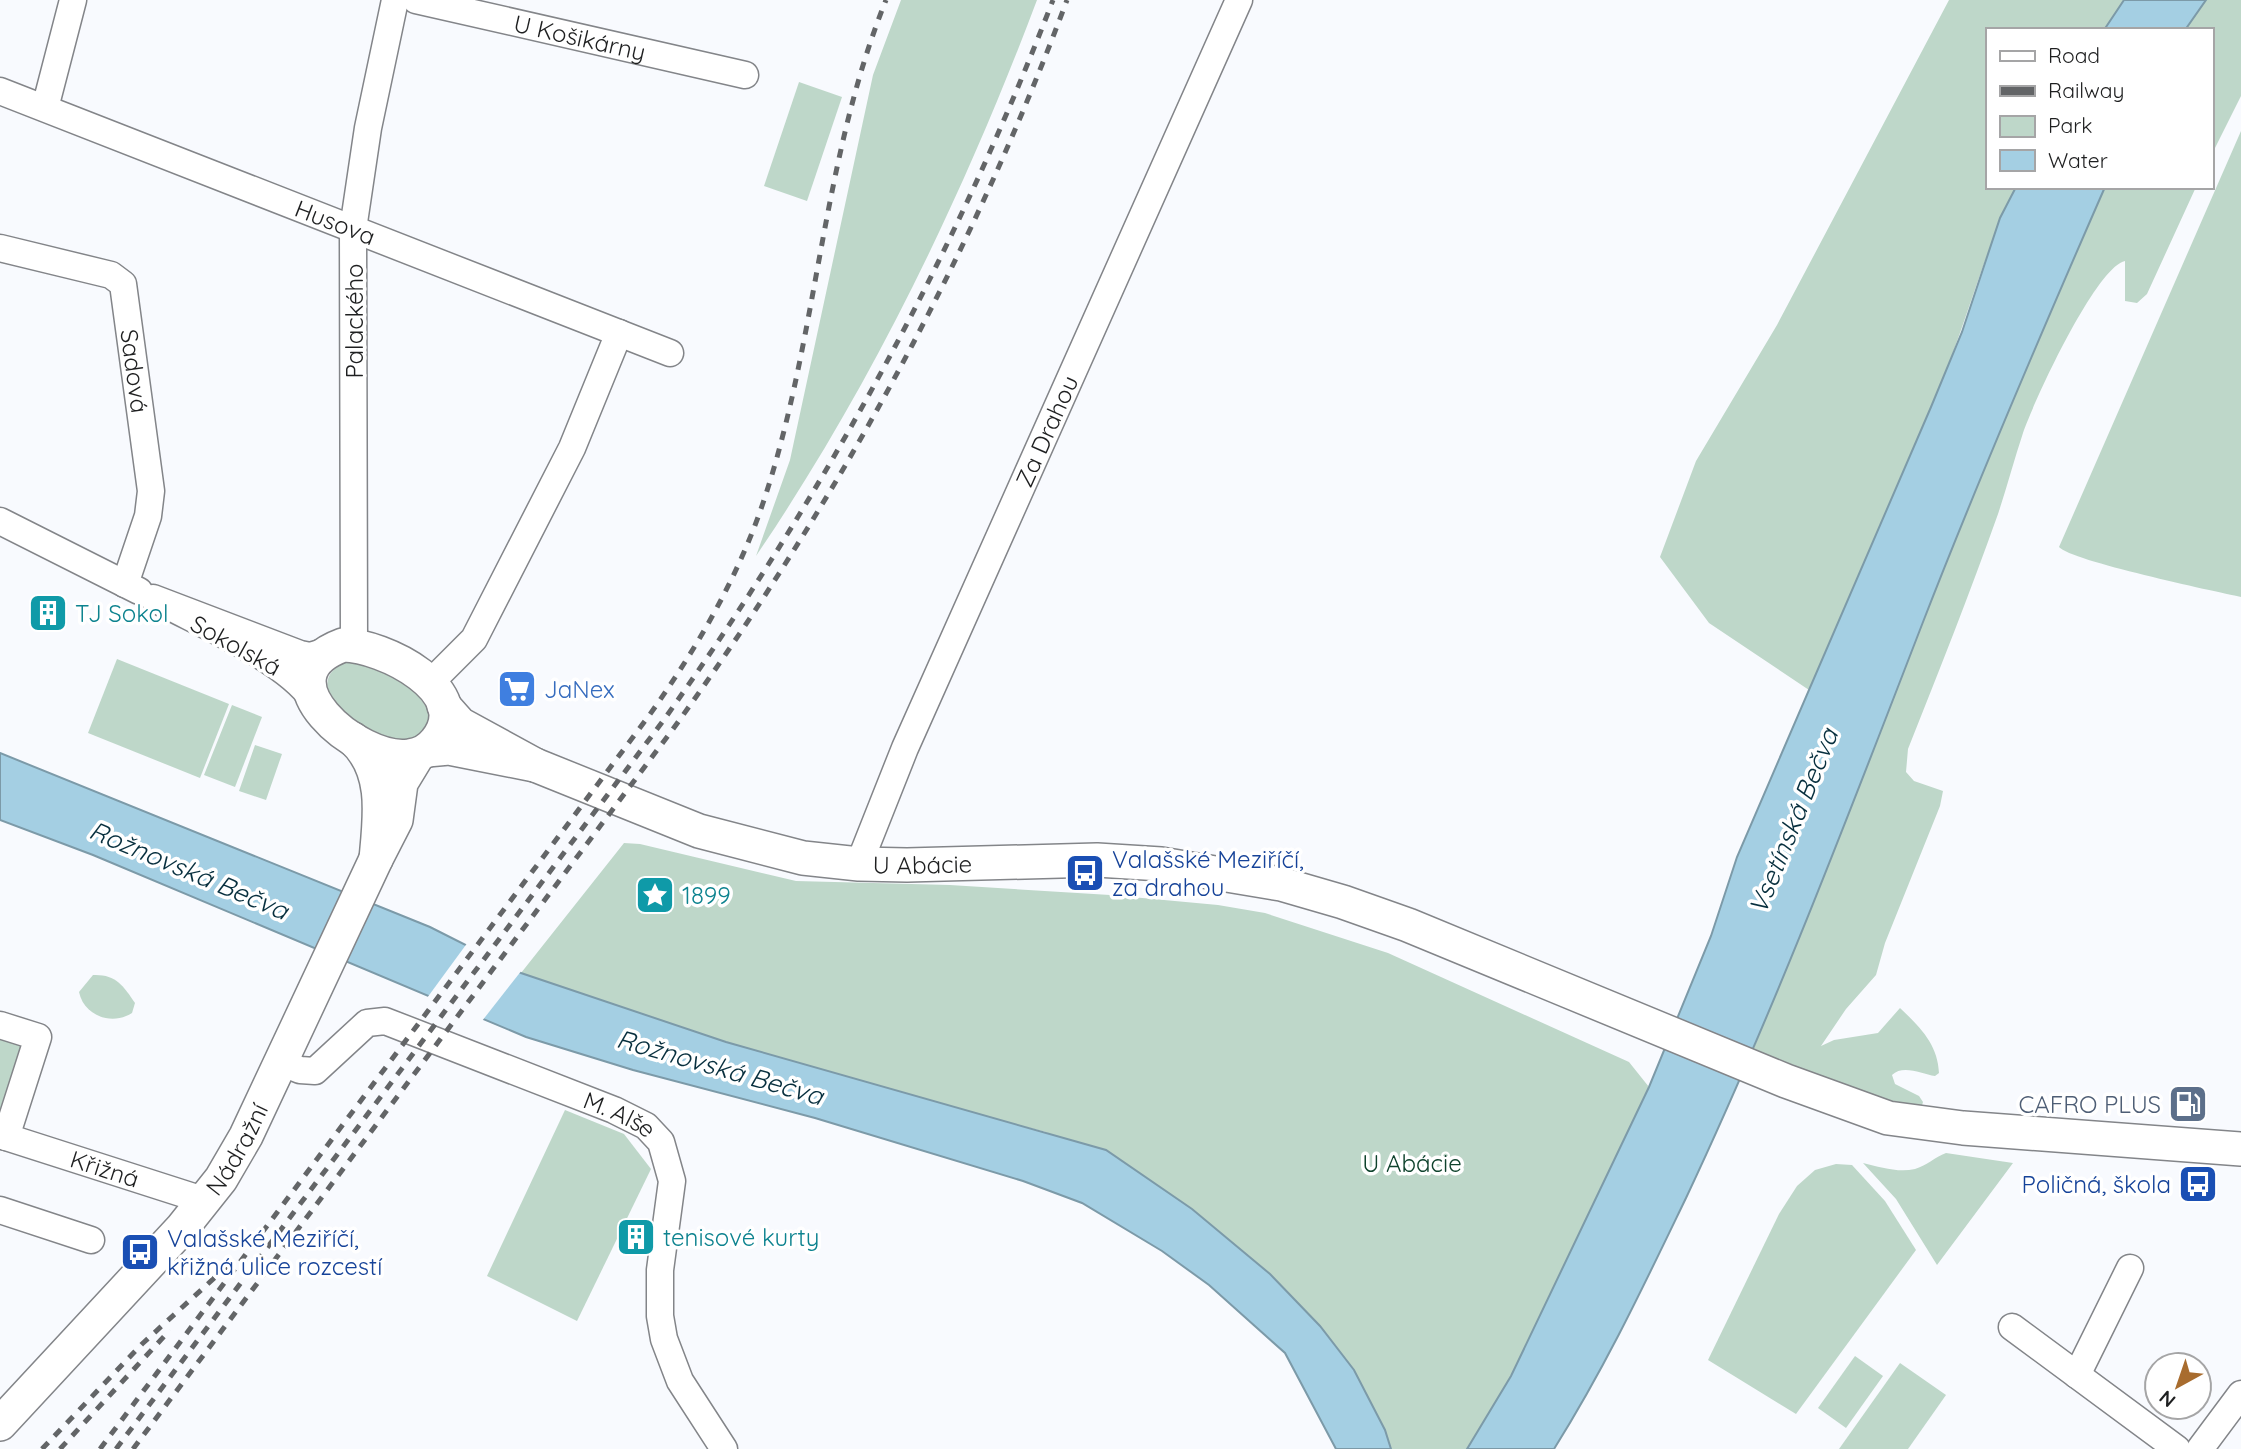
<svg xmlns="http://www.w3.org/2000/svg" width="2241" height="1449" viewBox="0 0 2241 1449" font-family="Quicksand,sans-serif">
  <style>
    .green { fill: #bed7c9 }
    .water { fill: #a4cfe3; stroke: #7c9aa8; stroke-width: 2 }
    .pier { fill: #f8fafe }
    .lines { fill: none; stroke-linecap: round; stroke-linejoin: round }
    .minor-casing { stroke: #838589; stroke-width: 29 }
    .major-casing { stroke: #838589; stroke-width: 36 }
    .minor { stroke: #fff; stroke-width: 26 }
    .major { stroke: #fff; stroke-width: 33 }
    .rail { stroke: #636567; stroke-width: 5; stroke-dasharray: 9 9; stroke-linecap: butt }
    .labels { text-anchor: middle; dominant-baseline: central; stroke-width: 7; stroke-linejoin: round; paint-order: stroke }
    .street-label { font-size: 24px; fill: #1e1f20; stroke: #fff }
    .culture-label { font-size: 24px; fill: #0d838f; stroke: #fff; text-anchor: start }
    .shop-label { font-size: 24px; fill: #366cbe; stroke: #fff; text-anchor: start }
    .transit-label { font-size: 24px; fill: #164399; stroke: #fff; text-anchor: start }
    .service-label { font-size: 24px; fill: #4e5e75; stroke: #fff; text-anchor: end }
    .park-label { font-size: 24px; fill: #0f432d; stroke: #fff }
    .water-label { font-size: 26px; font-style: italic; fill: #072f3e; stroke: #fff }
  </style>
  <rect width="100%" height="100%" fill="#f8fafe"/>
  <g class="green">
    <path d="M901,0H1037C964,194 872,385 756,556L790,460L873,75Z"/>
    <path d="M1949,0H2124L2104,30H1987V187H2016C1985,249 1968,317 1942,381C1900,485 1852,587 1809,690L1709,623L1660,557L1696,461L1777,325Z"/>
    <polygon points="2206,0 2241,0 2241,96 2211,156 2211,30 2185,30"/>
    <polygon points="799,82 842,97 807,201 764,186"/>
    <path d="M2241,131V597C2214,591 2071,561 2059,547Z"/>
    <path d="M2105,187H2196L2147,294L2137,303L2125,301V261C2096,267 2034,401 2023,433C2014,460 2007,487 1998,514C1970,593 1939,671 1908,749L1906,772L1914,781L1943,791L1940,806L1885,943L1876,975L1846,1009L1821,1046L1834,1040L1878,1033L1900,1008C1919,1026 1938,1044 1939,1073L1935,1076C1922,1074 1903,1064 1892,1075L1895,1084L1919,1096L1923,1102L1920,1112L1752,1053L1998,432Z"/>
    <polygon points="117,659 229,704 200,778 88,733"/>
    <path d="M345,662C385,666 413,680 432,717L420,737L404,743L360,727L328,698C326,677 327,673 345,662Z"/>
    <polygon points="232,705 262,717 235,787 204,775"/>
    <polygon points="255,745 282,754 266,800 239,791"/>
    <polygon points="624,843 640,844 796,881 950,885 1110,895 1218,905 1265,913 1388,953 1629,1062 1649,1087 1511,1376 1467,1449 1391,1449 1385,1430 1354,1370 1320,1326 1270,1274 1046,1132 934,1104 726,1042 521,973"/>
    <path d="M93,975C115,974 123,985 135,1003L132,1013C112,1026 84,1016 79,992Z"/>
    <polygon points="0,1030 31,1040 0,1117"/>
    <polygon points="565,1110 624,1134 651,1169 577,1321 487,1276"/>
    <path d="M1946,1153L2013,1163L1937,1265L1896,1199L1863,1163C1880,1167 1898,1173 1915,1169C1926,1166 1935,1157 1946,1153Z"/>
    <polygon points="1836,1164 1852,1165 1885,1201 1916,1250 1796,1414 1708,1360 1779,1214 1797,1186 1815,1170"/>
    <polygon points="1855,1356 1883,1376 1846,1428 1818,1408"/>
    <polygon points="1900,1363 1946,1395 1908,1449 1839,1449"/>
  </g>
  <g class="water">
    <polygon points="2124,0 2206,0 2185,30 2104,30"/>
    <path d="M2016,187H2105C2042,331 1980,475 1923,622C1848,816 1775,1009 1686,1198C1644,1285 1606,1366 1554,1449H1467L1511,1376L1649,1087L1711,936L1737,857L1931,407L1962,332L2000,218Z"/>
    <polygon points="0,753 430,927 521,973 726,1042 1106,1150 1192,1209 1270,1274 1320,1326 1354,1370 1385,1430 1391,1449 1336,1449 1285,1353 1209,1285 1162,1251 1082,1203 1023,1181 815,1118 633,1070 526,1037 93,855 0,820"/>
  </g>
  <polygon class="pier" points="468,942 522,970 482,1021 427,998"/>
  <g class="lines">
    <g class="minor-casing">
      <g id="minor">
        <path id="s1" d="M416,0L745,75"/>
        <path id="s2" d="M0,91L670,353"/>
        <polyline points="45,108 73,0"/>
        <path id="s3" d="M0,248L111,275L123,284L151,491L148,516L125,584"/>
        <polyline points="0,521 139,591"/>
        <polyline points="354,645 353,229 368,128 395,0"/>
        <polyline points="430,683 474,639 572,448 619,333"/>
        <path d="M313,700C285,659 198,623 153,598L300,654L310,656L331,650"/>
        <path id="s4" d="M859,864L905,748L1239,0"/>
        <polyline points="0,1025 38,1037 6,1137"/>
        <path id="s5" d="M280,1062L300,1070L315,1071L367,1023L385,1021L614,1110L646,1126L661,1142L672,1181L660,1270V1316L664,1339L680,1381L724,1449"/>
        <path id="s6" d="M0,1135L206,1201"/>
        <polyline points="0,1210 91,1240"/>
        <polyline points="2012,1327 2177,1449"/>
        <polyline points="2077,1375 2130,1268"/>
        <polyline points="2200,1449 2241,1394"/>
      </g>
    </g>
    <g class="major-casing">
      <g id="major">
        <path d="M343,645C382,645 477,691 436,741C429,750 420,755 409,756C358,763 256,677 343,645Z"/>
        <path d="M353,739C387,770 380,817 376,859L396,820L401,783L418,755"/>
        <polyline points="427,750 449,748 535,765 460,724 444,706"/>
        <path id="s7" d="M535,765L699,831L803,858L859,864L907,865L1097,860L1161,864L1281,884L1343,902L1408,925L1786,1081L1888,1118L1963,1128L2241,1149"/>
        <path id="s8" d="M0,1424L182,1228L221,1179L246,1136L376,859"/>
      </g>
    </g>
    <use href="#minor" class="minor"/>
    <use href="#major" class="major"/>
    <g class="rail">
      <polyline points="42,1449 142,1344 234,1260"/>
      <polyline points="60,1449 170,1330"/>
      <path d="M100,1449L648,717C695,651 737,580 763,503C818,339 821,161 886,0"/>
      <path d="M116,1449L663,721C824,495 953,259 1053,0"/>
      <path d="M133,1449L673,729C836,504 970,260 1067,0"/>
    </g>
  </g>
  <defs>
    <g id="building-square" transform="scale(2.0125)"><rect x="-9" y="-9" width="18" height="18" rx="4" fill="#0f9aa8" stroke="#fff"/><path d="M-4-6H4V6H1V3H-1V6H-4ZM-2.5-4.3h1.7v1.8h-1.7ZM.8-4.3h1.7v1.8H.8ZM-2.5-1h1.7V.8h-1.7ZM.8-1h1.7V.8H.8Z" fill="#fff"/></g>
    <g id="supermarket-square" transform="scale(2.0125)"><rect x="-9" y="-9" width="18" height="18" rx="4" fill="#3f7fe0" stroke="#fff"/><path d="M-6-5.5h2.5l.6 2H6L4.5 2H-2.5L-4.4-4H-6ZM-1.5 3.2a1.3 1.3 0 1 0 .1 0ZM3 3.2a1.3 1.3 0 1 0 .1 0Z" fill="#fff"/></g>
    <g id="bus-square" transform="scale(2.0125)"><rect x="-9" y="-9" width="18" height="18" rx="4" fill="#1a4fb4" stroke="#fff"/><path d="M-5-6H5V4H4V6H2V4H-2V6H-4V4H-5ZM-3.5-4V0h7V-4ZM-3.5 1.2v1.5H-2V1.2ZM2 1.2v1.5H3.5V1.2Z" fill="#fff"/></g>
    <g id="sight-square" transform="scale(2.0125)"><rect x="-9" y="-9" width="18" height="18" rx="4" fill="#0f9aa8" stroke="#fff"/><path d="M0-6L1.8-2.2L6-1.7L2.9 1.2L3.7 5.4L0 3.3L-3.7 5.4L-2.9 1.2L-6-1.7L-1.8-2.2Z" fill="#fff"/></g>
    <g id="fuel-square" transform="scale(2.0125)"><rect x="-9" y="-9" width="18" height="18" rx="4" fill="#5c6f8a" stroke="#fff"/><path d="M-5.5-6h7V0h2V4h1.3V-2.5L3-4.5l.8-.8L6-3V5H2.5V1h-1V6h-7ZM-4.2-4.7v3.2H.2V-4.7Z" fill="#fff"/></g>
  </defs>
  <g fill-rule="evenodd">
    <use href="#building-square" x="48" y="613"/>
    <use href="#supermarket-square" x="517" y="689"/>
    <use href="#bus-square" x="1085" y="873"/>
    <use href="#sight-square" x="655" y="895"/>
    <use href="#fuel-square" x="2188" y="1104"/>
    <use href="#bus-square" x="2198" y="1184"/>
    <use href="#building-square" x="636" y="1237"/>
    <use href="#bus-square" x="140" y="1252"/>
  </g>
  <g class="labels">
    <g class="street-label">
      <text stroke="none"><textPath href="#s1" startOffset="168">U Košikárny</textPath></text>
      <text stroke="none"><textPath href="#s2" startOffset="360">Husova</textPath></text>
      <text transform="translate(354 321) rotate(-90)">Palackého</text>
      <text stroke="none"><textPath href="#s3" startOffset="217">Sadová</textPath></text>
      <text stroke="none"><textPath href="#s4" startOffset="472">Za Drahou</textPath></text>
      <text transform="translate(236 645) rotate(29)">Sokolská</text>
      <text stroke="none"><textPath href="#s7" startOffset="404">U Abácie</textPath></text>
      <text stroke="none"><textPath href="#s5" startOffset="378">M. Alše</textPath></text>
      <text stroke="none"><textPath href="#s8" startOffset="364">Nádražní</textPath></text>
      <text stroke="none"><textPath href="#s6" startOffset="110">Křižná</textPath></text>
    </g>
    <g class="culture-label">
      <text x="75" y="613">TJ Sokol</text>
      <text x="682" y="895">1899</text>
      <text x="663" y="1237">tenisové kurty</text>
    </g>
    <g class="shop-label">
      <text x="544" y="689">JaNex</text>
    </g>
    <g class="transit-label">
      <text x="1112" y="859">Valašské Meziříčí,<tspan x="1112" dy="28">za drahou</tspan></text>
      <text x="2171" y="1184" text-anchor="end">Poličná, škola</text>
      <text x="167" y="1238">Valašské Meziříčí,<tspan x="167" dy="28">křižná ulice rozcestí</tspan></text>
    </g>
    <g class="service-label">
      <text x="2161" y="1104">CAFRO PLUS</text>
    </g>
    <g class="park-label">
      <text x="1412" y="1163">U Abácie</text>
    </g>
    <g class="water-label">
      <text transform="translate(1793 821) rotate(-68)">Vsetínská Bečva</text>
      <text transform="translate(189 870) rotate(23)">Rožnovská Bečva</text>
      <text transform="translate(720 1067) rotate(16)">Rožnovská Bečva</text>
    </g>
  </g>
  <rect x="1986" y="28" width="228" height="161" fill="#ffffff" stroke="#a5a5a6" stroke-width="2"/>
  <rect x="2000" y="51" width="35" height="10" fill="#ffffff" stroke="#a5a5a6" stroke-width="2"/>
  <text x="2048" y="63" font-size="21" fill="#1e1f20">Road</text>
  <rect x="2000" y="86" width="35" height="10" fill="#636567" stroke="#a5a5a6" stroke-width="2"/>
  <text x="2048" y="98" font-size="21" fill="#1e1f20">Railway</text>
  <rect x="2000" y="116" width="35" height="21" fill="#bed7c9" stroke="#a5a5a6" stroke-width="2"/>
  <text x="2048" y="133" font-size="21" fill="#1e1f20">Park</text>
  <rect x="2000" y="150" width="35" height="21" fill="#a4cfe3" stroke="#a5a5a6" stroke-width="2"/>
  <text x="2048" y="168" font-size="21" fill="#1e1f20">Water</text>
  <g transform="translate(2178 1386) rotate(220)"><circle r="33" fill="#ffffff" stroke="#a5a5a6" stroke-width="2"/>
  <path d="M0-5L12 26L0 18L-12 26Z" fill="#a86c2e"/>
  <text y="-10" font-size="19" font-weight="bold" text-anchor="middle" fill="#1e1f20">N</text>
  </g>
</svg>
